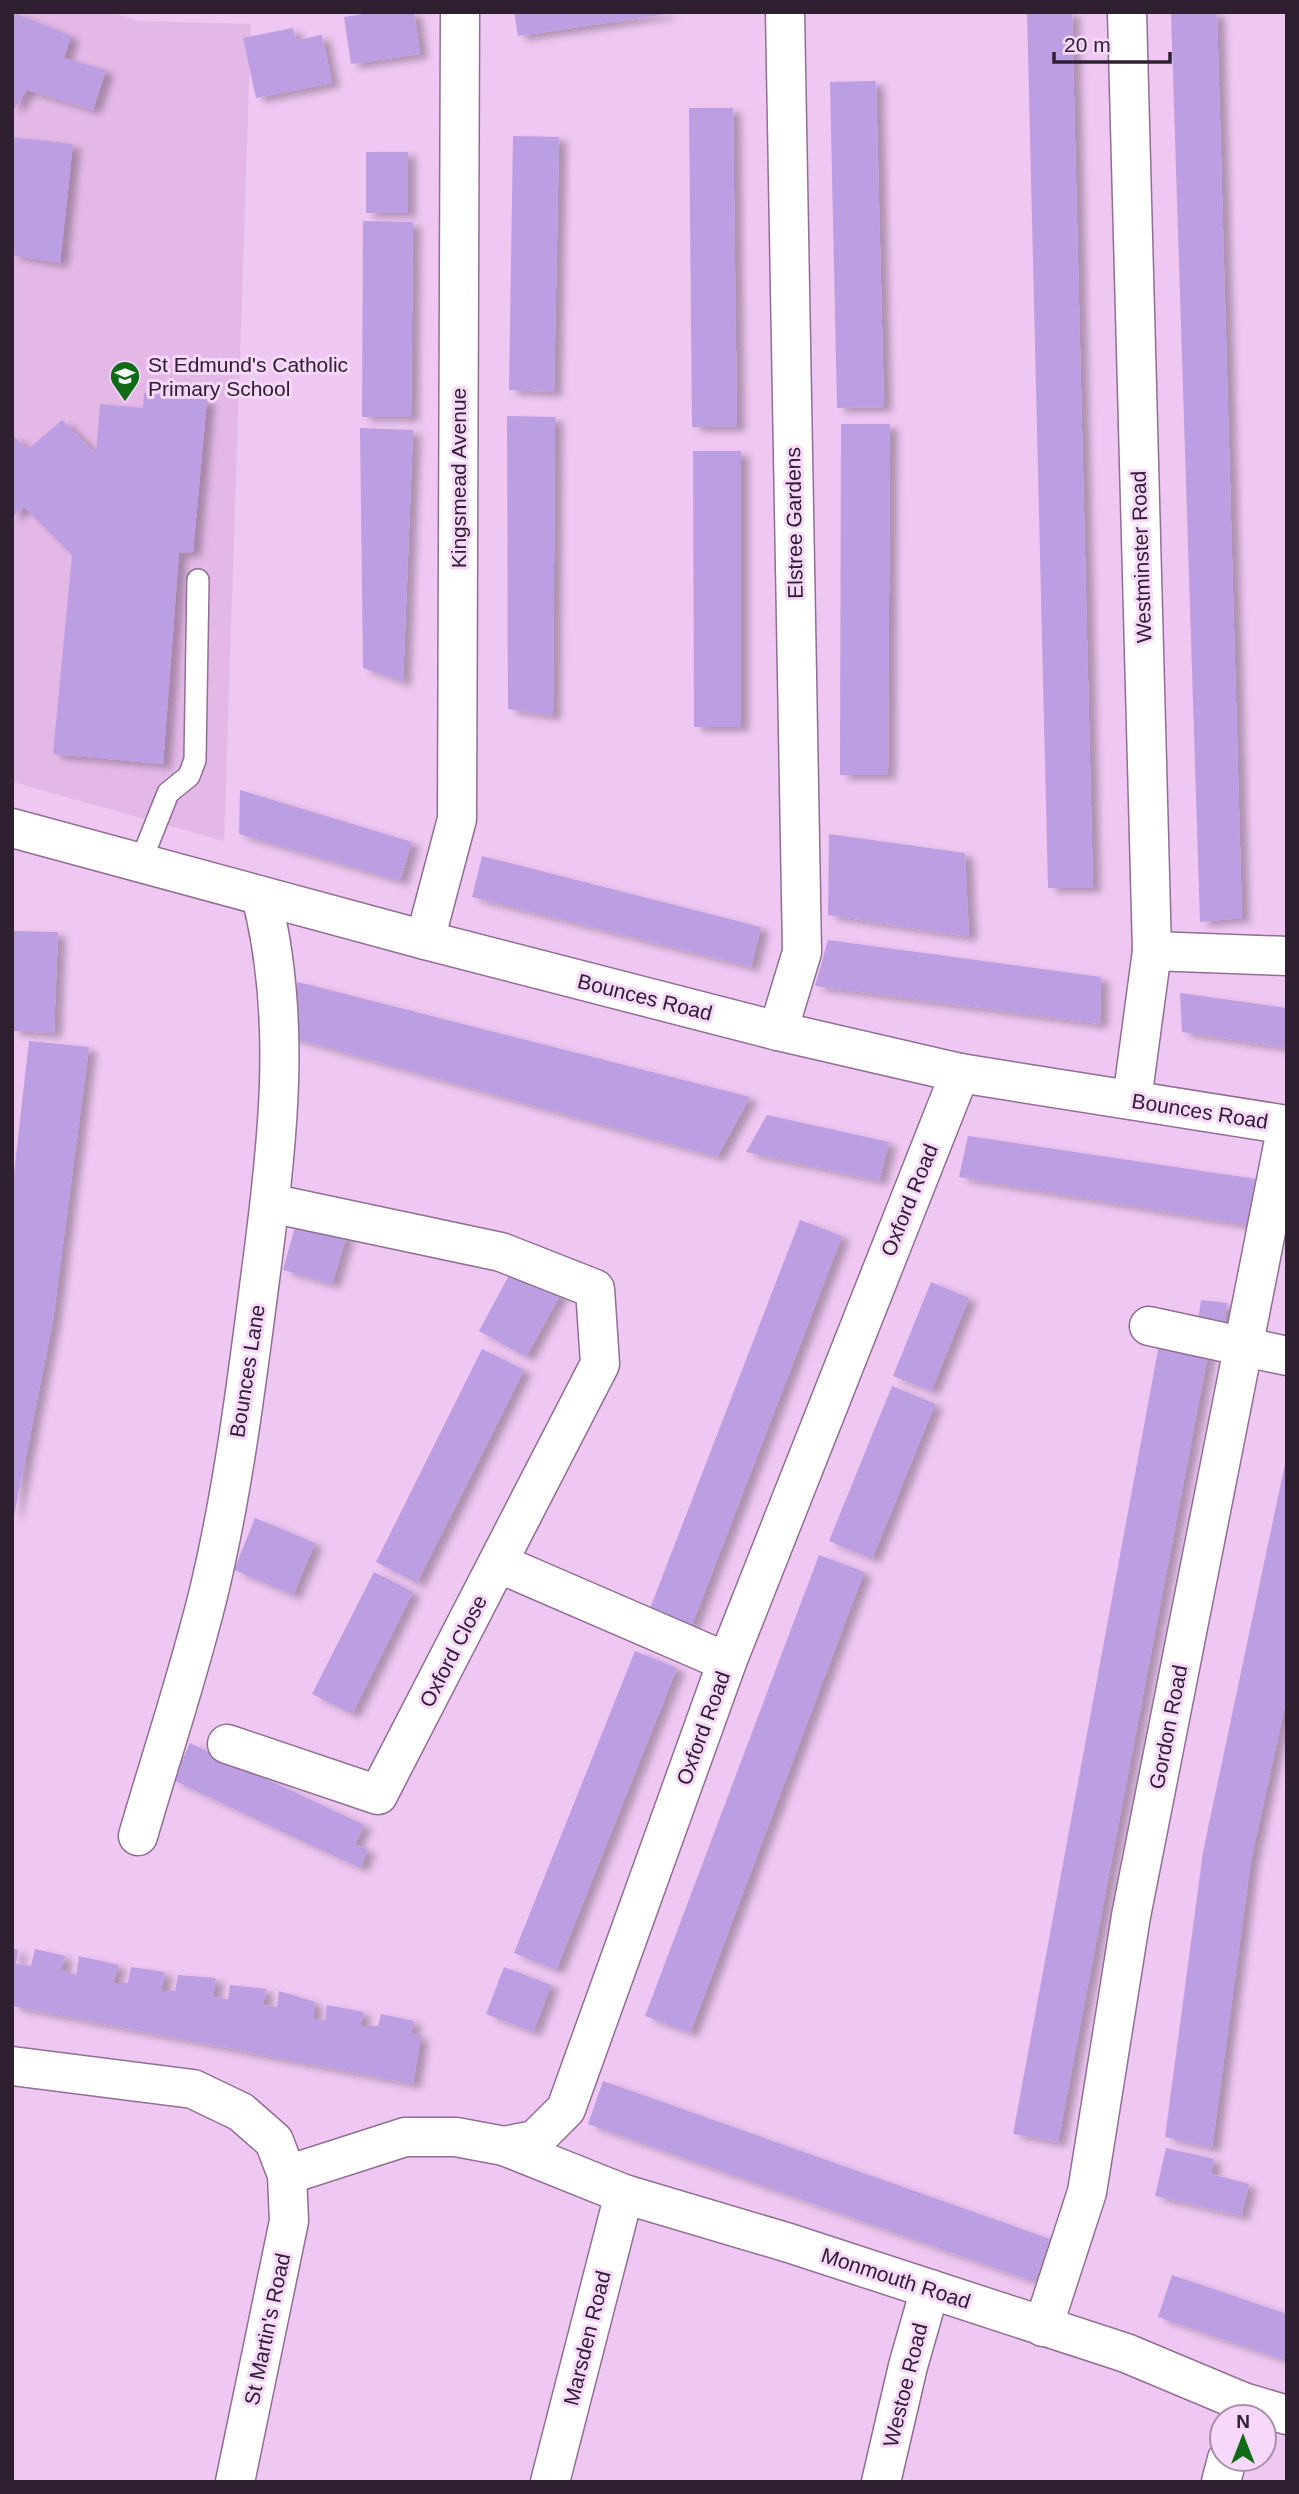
<svg xmlns="http://www.w3.org/2000/svg" width="1299" height="2494" viewBox="0 0 1299 2494" font-family="Helvetica,sans-serif">
  <style>
    .built { fill: #e3b8e7 }
    .building { fill: #bc9fe2; filter: url(#shadow) }
    .lines { fill: none; stroke-linecap: round; stroke-linejoin: round }
    .lane-casing { stroke: #926e95; stroke-width: 24 }
    .street-casing { stroke: #926e95; stroke-width: 41 }
    .secondary-casing { stroke: #926e95; stroke-width: 41 }
    .lane { stroke: #fff; stroke-width: 21 }
    .street { stroke: #fff; stroke-width: 38 }
    .secondary { stroke: #fff; stroke-width: 38 }
    .labels { text-anchor: middle; dominant-baseline: central; stroke-width: 6; stroke-linejoin: round; paint-order: stroke }
    .poi-label { font-size: 21px; fill: #2e2030; stroke: #f7d7fa; text-anchor: start }
    .street-label { font-size: 21px; fill: #2e2030; stroke: #f7d7fa }
  </style>
  <defs>
    <filter id="shadow"><feDropShadow dx="8" dy="4.5" stdDeviation="3.5" flood-color="#0004"/></filter>
  </defs>
  <rect width="100%" height="100%" fill="#eec7f2"/>
  <polygon class="built" points="12,12 111,12 138,21 251,24 224,841 12,782"/>
  <g class="building">
    <polygon points="12,12 71,36 64,58 106,70 93,110 27,90 15,108 12,107"/>
    <polygon points="376,12 414,12 420,54 351,64 344,17"/>
    <polygon points="514,12 668,12 668,14 518,36"/>
    <polygon points="1027,12 1072,12 1093,888 1048,888"/>
    <polygon points="1171,12 1217,12 1242,918 1200,922"/>
    <polygon points="293,28 296,40 322,35 332,83 256,98 243,38"/>
    <polygon points="876,81 884,407 837,408 830,82"/>
    <polygon points="689,108 733,108 737,427 692,427"/>
    <polygon points="513,136 559,137 554,392 509,390"/>
    <polygon points="12,137 73,144 60,263 12,255"/>
    <rect x="366" y="152" width="42" height="61"/>
    <polygon points="363,221 413,222 411,417 362,417"/>
    <polygon points="144,393 207,399 193,552 179,553 163,764 53,754 72,555 24,507 12,517 12,434 27,450 62,420 96,454 100,404 143,408"/>
    <polygon points="507,416 555,417 553,716 508,709"/>
    <polygon points="841,424 890,424 888,775 840,775"/>
    <polygon points="360,428 413,430 403,682 363,668"/>
    <polygon points="693,451 741,451 741,727 694,727"/>
    <polygon points="240,790 412,842 400,881 239,834"/>
    <polygon points="829,834 965,853 969,937 828,915"/>
    <polygon points="482,856 761,927 751,967 472,897"/>
    <polygon points="12,931 58,932 54,1033 12,1031"/>
    <polygon points="828,940 1101,977 1100,1024 815,986"/>
    <polygon points="298,982 750,1097 717,1157 283,1035"/>
    <polygon points="1180,993 1287,1008 1287,1048 1182,1032"/>
    <polygon points="29,1041 89,1047 53,1320 13,1521 12,1191"/>
    <polygon points="767,1115 889,1142 879,1181 746,1152"/>
    <polygon points="968,1136 1256,1179 1247,1225 959,1177"/>
    <polygon points="297,1220 347,1235 332,1284 283,1270"/>
    <polygon points="800,1220 842,1236 691,1627 649,1611"/>
    <polygon points="513,1268 561,1293 526,1357 479,1331"/>
    <polygon points="931,1282 969,1298 931,1391 893,1376"/>
    <polygon points="1201,1300 1227,1303 1224,1323 1198,1320"/>
    <polygon points="1160,1339 1209,1348 1058,2142 1013,2134"/>
    <polygon points="482,1349 524,1370 417,1583 376,1562"/>
    <polygon points="892,1386 935,1404 872,1559 829,1541"/>
    <polygon points="1286,1459 1287,1696 1251,1860 1212,2148 1165,2137 1203,1852"/>
    <polygon points="255,1518 315,1543 293,1595 234,1570"/>
    <polygon points="819,1555 864,1572 690,2033 645,2016"/>
    <polygon points="374,1572 413,1592 352,1714 312,1694"/>
    <polygon points="635,1651 677,1668 556,1970 514,1953"/>
    <polygon points="190,1743 364,1825 355,1844 368,1850 360,1868 173,1780"/>
    <polygon points="12,1948 18,1950 16,1964 31,1966 35,1949 65,1956 61,1970 76,1975 79,1956 119,1965 113,1983 128,1983 131,1967 165,1972 161,1991 175,1991 178,1975 216,1978 213,1997 228,1999 230,1985 266,1989 263,2005 277,2007 279,1991 315,2002 313,2019 325,2020 327,2005 364,2012 360,2026 378,2026 381,2014 414,2021 411,2033 421,2036 413,2084 12,2006"/>
    <polygon points="504,1967 551,1985 533,2032 486,2014"/>
    <polygon points="603,2081 1050,2239 1035,2282 588,2124"/>
    <polygon points="1166,2148 1214,2159 1211,2174 1249,2184 1241,2216 1155,2196"/>
    <polygon points="1172,2275 1287,2314 1287,2361 1158,2317"/>
  </g>
  <g class="lines">
    <g class="lane-casing">
      <polyline id="lane" points="141,861 168,793 189,776 195,760 198,580"/>
    </g>
    <g class="street-casing">
      <g id="street">
        <polyline points="1127,12 1152,951 1132,1100"/>
        <polyline points="425,940 457,819 460,12"/>
        <polyline points="1152,951 1287,956"/>
        <polyline points="778,1031 802,952 785,12"/>
        <polyline points="1149,1326 1287,1356"/>
        <polyline points="498,1563 727,1662"/>
        <polyline points="227,1744 378,1795 600,1364 595,1289 501,1252 270,1203"/>
        <path d="M138,1836C162,1753 190,1671 210,1587C235,1481 248,1371 262,1264C278,1142 292,1016 261,896"/>
        <polyline points="504,2146 624,2194 789,2243 1126,2353 1243,2402 1287,2415"/>
        <polyline points="287,2175 405,2137 456,2137 504,2146 535,2140 566,2109 727,1662 960,1073"/>
        <polyline points="1043,2327 1087,2192 1131,1916 1287,1125"/>
        <polyline points="550,2482 624,2194"/>
        <polyline points="881,2482 908,2366 930,2289"/>
        <polyline points="1221,2482 1227,2459"/>
      </g>
    </g>
    <g class="secondary-casing">
      <g id="secondary">
        <polyline points="12,828 425,940 778,1031 960,1073 1287,1125"/>
        <polyline points="12,2066 193,2089 241,2112 274,2141 287,2175 289,2221 235,2482"/>
      </g>
    </g>
    <use href="#lane" class="lane"/>
    <use href="#street" class="street"/>
    <use href="#secondary" class="secondary"/>
  </g>
  <defs>
    <g id="school-pin" transform="scale(1.575)"><path d="M0 17L-7.5 6A9.5 9.5 0 1 1 7.5 6Z" fill="#0f6b16" stroke="#f7d7fa"/><path d="M0-5L7-2L0 1L-7-2ZM-4 1L0 2.5L4 1V4Q0 6-4 4Z" fill="#fff"/></g>
  </defs>
  <g fill-rule="evenodd">
    <use href="#school-pin" x="125" y="376"/>
  </g>
  <g class="labels">
    <g class="poi-label">
      <text x="148" y="364">St Edmund's Catholic<tspan x="148" dy="24">Primary School</tspan></text>
    </g>
    <g class="street-label">
      <text transform="translate(458 478) rotate(-90)">Kingsmead Avenue</text>
      <text transform="translate(794 523) rotate(-91)">Elstree Gardens</text>
      <text transform="translate(1141 557) rotate(-92)">Westminster Road</text>
      <text transform="translate(645 997) rotate(14)">Bounces Road</text>
      <text transform="translate(1200 1111) rotate(9)">Bounces Road</text>
      <text transform="translate(909 1200) rotate(-68)">Oxford Road</text>
      <text transform="translate(247 1371) rotate(-81)">Bounces Lane</text>
      <text transform="translate(453 1651) rotate(-63)">Oxford Close</text>
      <text transform="translate(1168 1727) rotate(-79)">Gordon Road</text>
      <text transform="translate(703 1728) rotate(-70)">Oxford Road</text>
      <text transform="translate(896 2278) rotate(18)">Monmouth Road</text>
      <text transform="translate(267 2329) rotate(-78)">St Martin's Road</text>
      <text transform="translate(587 2338) rotate(-76)">Marsden Road</text>
      <text transform="translate(905 2385) rotate(-76)">Westoe Road</text>
    </g>
  </g>
  <rect width="1299" height="2494" fill="none" stroke="#2e2030" stroke-width="28"/>
  <g transform="translate(1243 2438)"><circle r="33" fill="#f7d7fa" stroke="#a78ea9" stroke-width="2"/>
  <path d="M0-5L12 26L0 18L-12 26Z" fill="#0f6b16"/>
  <text y="-10" font-size="19" font-weight="bold" text-anchor="middle" fill="#2e2030">N</text>
  </g>
  <path d="M1054 52v10h116v-10" fill="none" stroke="#2e2030" stroke-width="3.5"/>
  <text x="1064" y="52" font-size="21" fill="#2e2030" stroke="#f7d7fa" stroke-width="5" paint-order="stroke">20 m</text>
</svg>
